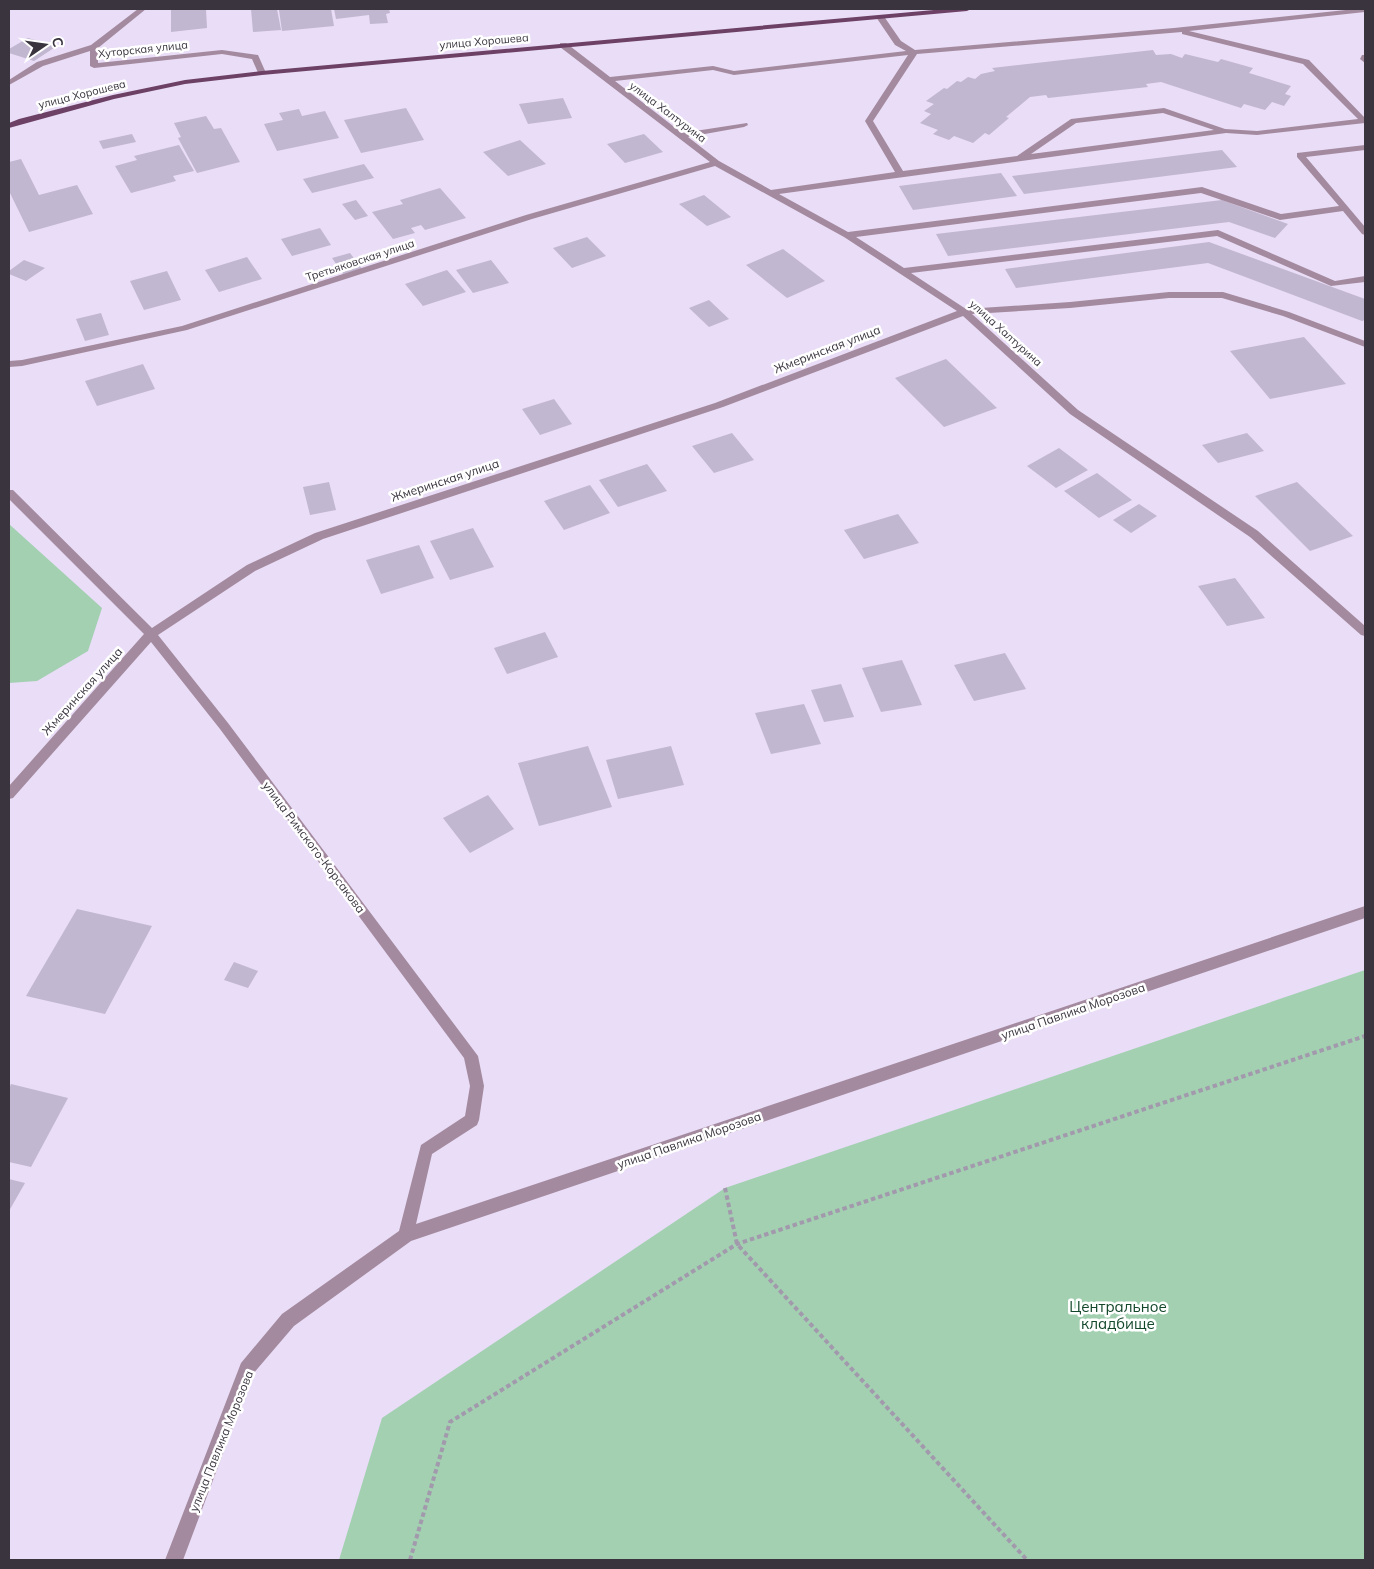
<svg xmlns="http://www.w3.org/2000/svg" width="1374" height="1569" viewBox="0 0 1374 1569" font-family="Mulish,sans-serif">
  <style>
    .green { fill: #a2d0b1 }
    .building { fill: #c2b7d0 }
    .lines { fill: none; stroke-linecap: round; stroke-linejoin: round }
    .path { stroke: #a299ad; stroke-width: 4; stroke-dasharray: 4.5 3; stroke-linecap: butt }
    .minor { fill: #a48a9f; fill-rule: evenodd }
    .major { fill: #6d4166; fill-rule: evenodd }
    .labels { text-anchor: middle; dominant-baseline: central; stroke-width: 5; stroke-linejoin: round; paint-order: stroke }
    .far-street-label { font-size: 11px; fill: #39343e; stroke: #fff }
    .street-label { font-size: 12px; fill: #39343e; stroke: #fff }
    .near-park-label { font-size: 15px; fill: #12472a; stroke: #fff }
  </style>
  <rect width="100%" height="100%" fill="#e9ddf7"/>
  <g class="green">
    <polygon points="9,524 102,608 88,651 37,681 9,683"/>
    <polygon points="1365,970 1365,1560 339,1560 382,1418 725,1188"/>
  </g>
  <g class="building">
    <polygon points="171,9 206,9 207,28 171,32"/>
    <polygon points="251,9 277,9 281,30 253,32"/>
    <polygon points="291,9 331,9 334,26 282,31 279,10"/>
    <polygon points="334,9 389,9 390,13 386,14 388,23 370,24 369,15 336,19"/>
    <polygon points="28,38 57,46 34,61 9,53 9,49"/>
    <polygon points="1153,50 1156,55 1171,54 1182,58 1185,54 1218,62 1221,59 1253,68 1249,73 1291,86 1285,94 1291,96 1284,106 1272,102 1265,110 1244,104 1241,108 1161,82 1146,84 1148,87 1048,98 1046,95 1030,97 1006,117 1009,118 989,135 985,133 973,143 954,136 949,140 933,134 938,130 920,123 931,114 924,111 934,104 926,101 944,88 947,89 957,81 961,82 968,77 975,79 981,74 995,71 992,68"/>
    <polygon points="563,98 572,118 528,124 519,104"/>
    <polygon points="406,108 424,140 361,153 344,120"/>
    <polygon points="299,109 302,116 325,111 339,138 277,151 264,124 283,120 279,113"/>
    <polygon points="206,116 214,129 221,128 240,162 197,173 178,138 181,137 174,123"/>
    <polygon points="132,134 136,142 103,149 99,141"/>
    <polygon points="644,134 663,152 625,163 607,144"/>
    <polygon points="520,140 546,164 508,176 483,152"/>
    <polygon points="179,145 194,171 173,176 176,181 131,193 115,166 137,160 134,156"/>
    <polygon points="1222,150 1237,167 1024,194 1012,176"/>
    <polygon points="21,159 39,195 77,185 93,214 29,232 9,191 9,162"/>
    <polygon points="364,164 374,178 312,193 303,179"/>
    <polygon points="1001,173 1017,196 913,210 899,186"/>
    <polygon points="440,188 466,218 425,230 421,225 411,228 415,233 393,239 372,212 403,204 400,200"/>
    <polygon points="704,195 731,217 707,226 679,204"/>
    <polygon points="356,200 368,216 355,220 342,204"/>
    <polygon points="1222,200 1288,224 1275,238 1229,222 948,256 936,234"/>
    <polygon points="320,228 331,245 292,256 281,239"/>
    <polygon points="587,237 606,256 572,268 553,248"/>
    <polygon points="1209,242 1365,299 1365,320 1362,321 1208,263 1016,288 1005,269"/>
    <polygon points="783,249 825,281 787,298 746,265"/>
    <polygon points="350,253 362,269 343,274 332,258"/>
    <polygon points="247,257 262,279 219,292 205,270"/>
    <polygon points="24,260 45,268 26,281 9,274 9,271"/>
    <polygon points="491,260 509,283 473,293 456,270"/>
    <polygon points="447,270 466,292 423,306 405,284"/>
    <polygon points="167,271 181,300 144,310 130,281"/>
    <polygon points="709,300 729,319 709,327 689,308"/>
    <polygon points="101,313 109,335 85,341 76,319"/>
    <polygon points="1304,337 1346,384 1270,399 1230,351"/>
    <polygon points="946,359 997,408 944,427 895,378"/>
    <polygon points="143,364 155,389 97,406 85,381"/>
    <polygon points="554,399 572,424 540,435 522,409"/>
    <polygon points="732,433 754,460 714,473 692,446"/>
    <polygon points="1247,433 1264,451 1218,463 1202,445"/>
    <polygon points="1059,448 1088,470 1056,488 1027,466"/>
    <polygon points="647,464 667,491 618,507 599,480"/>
    <polygon points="1097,473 1132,500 1099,518 1064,491"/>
    <polygon points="329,482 336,510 310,515 303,487"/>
    <polygon points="1297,482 1353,536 1310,551 1255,496"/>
    <polygon points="590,485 610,513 564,530 544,501"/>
    <polygon points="1139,504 1157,516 1131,533 1113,520"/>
    <polygon points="898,514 919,543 864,559 844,530"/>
    <polygon points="473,528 494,567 450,580 430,541"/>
    <polygon points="419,545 434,578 381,594 366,560"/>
    <polygon points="1235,578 1265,618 1227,626 1198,586"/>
    <polygon points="545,632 558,657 507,674 494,648"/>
    <polygon points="1005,653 1026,689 974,701 954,665"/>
    <polygon points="902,660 922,705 881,712 862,668"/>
    <polygon points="841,684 854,717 824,722 811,690"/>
    <polygon points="804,704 821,744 771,754 755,713"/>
    <polygon points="588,746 612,807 539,826 518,763"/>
    <polygon points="671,746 684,785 618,799 606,760"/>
    <polygon points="488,795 514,829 470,853 443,818"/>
    <polygon points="77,909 152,926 105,1014 26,996"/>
    <polygon points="234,962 258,971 248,988 224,980"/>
    <polygon points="11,1084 68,1098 31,1167 9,1162 9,1089"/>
    <polygon points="9,1179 25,1183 9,1211"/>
  </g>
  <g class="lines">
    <g class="path">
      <polyline points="725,1188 737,1244 1027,1560"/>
      <polyline points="410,1560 450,1422 737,1244 1365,1036"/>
    </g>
    <g class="minor">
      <polygon points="138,9 146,9 98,48 98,63 222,50 258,55 266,73 259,75 252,59 222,54 94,68 90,66 90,51 43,66 9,85 9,80 37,62 91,45"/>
      <path d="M1355,9H1365V12L1189,31L1309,60L1365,118V123L1257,135L1226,133L779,194L848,232L1202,187L1281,214L1339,206L1297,157V153L1365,145V150L1306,157L1365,227V235L1362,234L1343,211L1280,220L1201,193L856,237L904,268L1218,230L1335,281L1365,276V282L1331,286L1217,236L911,273L966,309L1070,302L1169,292H1223L1289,312L1365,341V347L1283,316L1222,298H1169L1070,308L972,314L1078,410L1258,531L1365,626V636L1361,635L1250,537L1070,414L963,316L723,407L323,539L255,571L158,635L228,723L478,1056L484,1086L479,1120L477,1125L432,1154L416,1224L1365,906V918L411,1241L294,1326L253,1374L183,1560H165L241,1363L282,1314L399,1231L421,1145L465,1116L470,1086L464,1058L220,729L151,642L13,798L9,799V786L144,634L9,499V490H13L152,628L247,565L315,533L715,403L957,311L844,237L715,166L532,219L187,330L22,366L9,367V361L22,360L182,326L526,215L710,162L560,47V43H566L610,77L713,66L734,71L906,51L895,45L876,17L880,15H883L901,41L915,50L1174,28ZM1182,32V34L1303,64L1358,119L1257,131L1225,129L1164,108L1071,119L1017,156L903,171L873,121L917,54ZM908,55L865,121L895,172L771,190L719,161L688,137L744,127L748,125L747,123L682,133L615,81L713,70L734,75ZM1163,113L1214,130L1031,154L1076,123Z"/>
      <polygon points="1362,55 1365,55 1365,63 1360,59"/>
    </g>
    <polygon class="major" points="945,9 971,9 967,11 262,75 185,84 114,99 9,128 9,123 19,119 113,95 185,80 262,71"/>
  </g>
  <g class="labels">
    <g class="far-street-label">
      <text transform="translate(484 41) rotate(-5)">улица Хорошева</text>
      <text transform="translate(143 49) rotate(-6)">Хуторская улица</text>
      <text transform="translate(82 94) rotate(-14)">улица Хорошева</text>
      <text transform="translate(668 112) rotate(37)">улица Халтурина</text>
      <text transform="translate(360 260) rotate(-18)">Третьяковская улица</text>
      <text transform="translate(1006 333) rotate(42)">улица Халтурина</text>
    </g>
    <g class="street-label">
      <text transform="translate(827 349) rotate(-21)">Жмеринская улица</text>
      <text transform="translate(445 480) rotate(-18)">Жмеринская улица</text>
      <text transform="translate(82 691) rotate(-48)">Жмеринская улица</text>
      <text transform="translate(314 847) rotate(53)">улица Римского-Корсакова</text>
      <text transform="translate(1073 1011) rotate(-19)">улица Павлика Морозова</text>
      <text transform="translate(689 1140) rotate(-19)">улица Павлика Морозова</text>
      <text transform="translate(221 1441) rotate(-68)">улица Павлика Морозова</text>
    </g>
    <g class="near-park-label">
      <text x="1118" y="1306">Центральное<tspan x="1118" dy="17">кладбище</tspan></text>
    </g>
  </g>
  <rect width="1374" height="1569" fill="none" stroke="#39343e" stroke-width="20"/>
  <g transform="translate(45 45) rotate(77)" stroke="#ffffff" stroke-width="4" paint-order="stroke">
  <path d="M0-4L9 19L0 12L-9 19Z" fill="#39343e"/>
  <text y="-8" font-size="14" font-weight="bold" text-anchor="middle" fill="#39343e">С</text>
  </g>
</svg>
